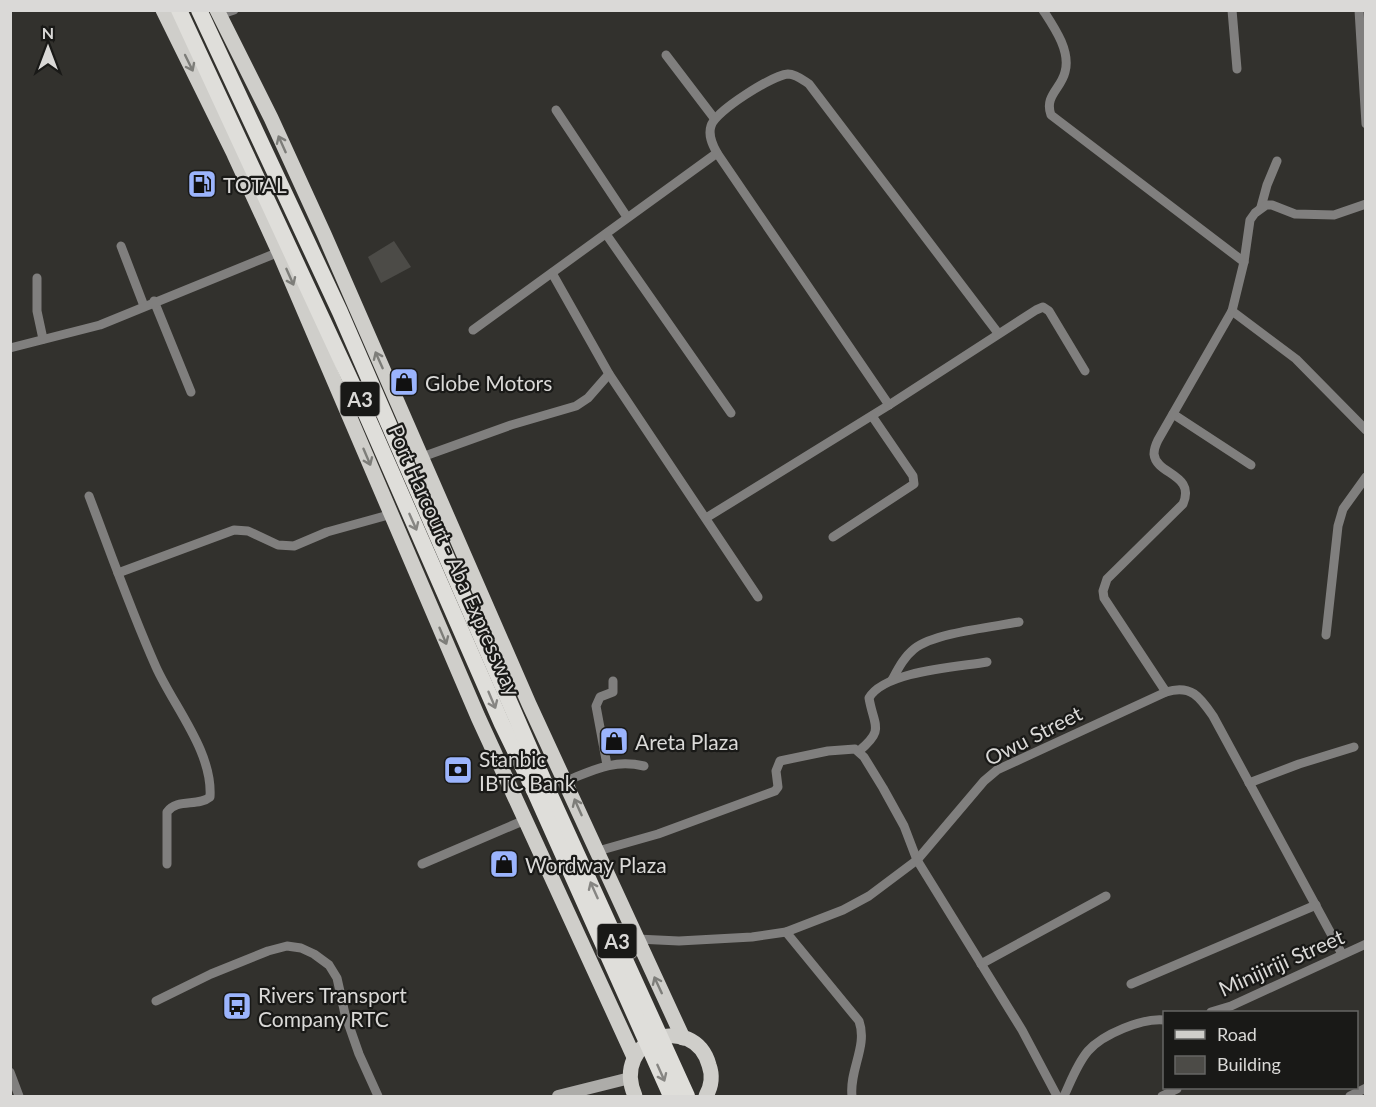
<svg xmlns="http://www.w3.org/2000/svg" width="1376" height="1107" viewBox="0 0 1376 1107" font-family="Lato,sans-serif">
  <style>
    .building { fill: #4c4b47 }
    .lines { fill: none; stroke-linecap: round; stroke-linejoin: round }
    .minor { stroke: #807f7e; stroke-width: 9 }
    .secondary { stroke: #adaca9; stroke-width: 12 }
    .primary { stroke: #cfceca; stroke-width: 15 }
    .trunk { stroke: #dfdeda; stroke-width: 16 }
    .trunk-bridge { stroke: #dfdeda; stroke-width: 16 }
    .oneway { stroke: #7d7d79 }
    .oneway2 { stroke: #868582 }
    .labels { text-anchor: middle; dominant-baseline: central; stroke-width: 4.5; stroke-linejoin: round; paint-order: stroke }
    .shield { fill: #191917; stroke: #a09f9d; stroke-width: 1.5 }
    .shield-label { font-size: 20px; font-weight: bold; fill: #dad9d7 }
    .poi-label { font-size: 21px; fill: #dad9d7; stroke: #191917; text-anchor: start }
    .street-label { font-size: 21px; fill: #dad9d7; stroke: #191917 }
  </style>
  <rect width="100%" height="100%" fill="#32312d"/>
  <polygon class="building" points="394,241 411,267 381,283 368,257"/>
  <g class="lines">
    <g class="minor">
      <path d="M1043,10C1054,27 1071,51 1065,72C1061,89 1044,96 1051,115L1244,262"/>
      <polyline points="1232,10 1237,69"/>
      <polyline points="1359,10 1366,124"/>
      <polyline points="219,15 234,10"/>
      <polyline points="666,55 714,118"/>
      <polyline points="556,110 627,217"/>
      <polyline points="1261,207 1267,185 1277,161"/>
      <polyline points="606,234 731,413"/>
      <polyline points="121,246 144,306"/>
      <polyline points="552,273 609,374 758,597"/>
      <polyline points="37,278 37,311 43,339"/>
      <polyline points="154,301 191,392"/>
      <polyline points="1232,311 1296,359 1366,430"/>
      <polyline points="473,330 717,153"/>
      <polyline points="10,348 100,325 279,252"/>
      <path d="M889,405L717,153C712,144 708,135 711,126C715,111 773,75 788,74C796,74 803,80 809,84L998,333"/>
      <polyline points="1173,414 1251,465"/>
      <polyline points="422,457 511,425 576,406 588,398 609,374"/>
      <path d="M89,496C111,554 131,611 156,667C174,707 213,752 210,797C198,807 177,798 167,812V864"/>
      <polyline points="706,518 889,405 1036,310 1043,307 1049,311 1085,371"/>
      <polyline points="833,537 914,484 913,476 872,416"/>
      <polyline points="118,573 234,530 248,531 278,545 294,546 327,532 392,514"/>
      <polyline points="1326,635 1338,526 1343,509 1366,477"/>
      <path d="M892,680C898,669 904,657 914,649C933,633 993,627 1019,622"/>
      <path d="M1166,692L1104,598L1103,591L1107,579L1183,504C1196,474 1156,475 1154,454C1154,449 1156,444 1158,440L1232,311L1244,262L1250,220L1255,213L1266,205H1272L1295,214L1334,215L1366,204"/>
      <path d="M859,751C885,729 874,727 869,698C884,671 958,667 987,662"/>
      <polyline points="607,765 596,706 600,697 613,692 613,681"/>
      <path d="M566,781C594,770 613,759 644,766"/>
      <polyline points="1249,783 1299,764 1354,747"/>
      <polyline points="598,851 658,834 775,791 778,787 776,771 780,761 828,751 855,749 864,757 883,788 904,826 917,860 1022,1030 1057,1096"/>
      <polyline points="422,864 525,820"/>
      <path d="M786,932L859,1021C868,1046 849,1070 852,1096"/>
      <path d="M637,939L679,941L752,937L786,932L843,910L869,896L917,860L984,781L997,770L1166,692C1191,684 1200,697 1213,716L1342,954"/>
      <polyline points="981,964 1106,896"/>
      <polyline points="1131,984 1316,905"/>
      <polyline points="156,1001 211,974 268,951 287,946 301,948 314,954 329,965 337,978 345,1014 359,1054 378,1096"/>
      <polyline points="1211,1012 1231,1006 1366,944"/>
      <polyline points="10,1072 19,1096"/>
      <path d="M1064,1096C1071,1081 1077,1064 1088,1051C1103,1034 1142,1018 1164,1020"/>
      <polyline points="1162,1096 1177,1089"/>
      <polyline points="1350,1096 1366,1088"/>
    </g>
    <polyline class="secondary" points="558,1096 630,1078"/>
    <g class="primary">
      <polyline points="163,10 234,154 279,252 478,717 634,1057"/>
      <polyline points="217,10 271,118 324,234 529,704 683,1038"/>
      <path d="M635,1096C610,1038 694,1011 709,1065C713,1076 711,1087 706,1096"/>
    </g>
    <g class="trunk">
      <polyline points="179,10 363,407 502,724 534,790"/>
      <polyline points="199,10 340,312 546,786"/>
    </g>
    <g class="trunk-bridge">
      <polyline points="546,786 687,1096"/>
      <polyline points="534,790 671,1096"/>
    </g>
  </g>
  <defs><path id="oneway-shaft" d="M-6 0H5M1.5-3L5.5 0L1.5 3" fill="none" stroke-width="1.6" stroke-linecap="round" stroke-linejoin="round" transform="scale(1.5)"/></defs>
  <g class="oneway">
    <use href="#oneway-shaft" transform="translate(189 63) rotate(64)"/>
    <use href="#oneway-shaft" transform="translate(282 144) rotate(-114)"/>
    <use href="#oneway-shaft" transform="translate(290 277) rotate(66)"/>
    <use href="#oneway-shaft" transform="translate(379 360) rotate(-114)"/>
    <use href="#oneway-shaft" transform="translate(367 457) rotate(67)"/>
    <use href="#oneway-shaft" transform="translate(443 636) rotate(67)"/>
    <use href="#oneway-shaft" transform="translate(578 807) rotate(-114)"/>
    <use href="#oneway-shaft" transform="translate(658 985) rotate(-115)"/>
  </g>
  <g class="oneway2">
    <use href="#oneway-shaft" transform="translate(413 522) rotate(66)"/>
    <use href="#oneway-shaft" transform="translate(492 700) rotate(67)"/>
    <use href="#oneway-shaft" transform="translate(594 890) rotate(-114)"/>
    <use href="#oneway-shaft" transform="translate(661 1073) rotate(66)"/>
  </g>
  <defs>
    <g id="fuel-square" transform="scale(1.5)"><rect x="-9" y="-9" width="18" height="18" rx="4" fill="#9bb4fd" stroke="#191917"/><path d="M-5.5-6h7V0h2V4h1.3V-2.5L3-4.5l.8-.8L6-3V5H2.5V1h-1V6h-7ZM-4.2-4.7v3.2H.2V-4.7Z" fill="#111"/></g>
    <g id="shop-square" transform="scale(1.5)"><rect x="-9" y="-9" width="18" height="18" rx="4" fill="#9bb4fd" stroke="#191917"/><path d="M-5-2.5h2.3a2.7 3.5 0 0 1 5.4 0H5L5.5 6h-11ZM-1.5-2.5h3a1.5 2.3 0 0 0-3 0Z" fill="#111"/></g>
    <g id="bank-square" transform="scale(1.5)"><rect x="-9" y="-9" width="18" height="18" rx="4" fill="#9bb4fd" stroke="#191917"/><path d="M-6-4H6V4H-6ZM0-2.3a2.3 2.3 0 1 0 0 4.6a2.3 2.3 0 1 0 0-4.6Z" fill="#111"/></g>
    <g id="bus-square" transform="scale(1.5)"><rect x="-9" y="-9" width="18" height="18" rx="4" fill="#9bb4fd" stroke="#191917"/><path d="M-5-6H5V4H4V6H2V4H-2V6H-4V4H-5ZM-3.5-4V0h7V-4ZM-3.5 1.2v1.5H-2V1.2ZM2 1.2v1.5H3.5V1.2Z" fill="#111"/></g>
  </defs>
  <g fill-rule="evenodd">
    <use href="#fuel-square" x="202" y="184"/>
    <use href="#shop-square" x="404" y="382"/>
    <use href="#shop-square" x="614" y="741"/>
    <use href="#bank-square" x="458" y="770"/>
    <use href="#shop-square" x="504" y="864"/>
    <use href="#bus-square" x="237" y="1006"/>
  </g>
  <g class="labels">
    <g class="shield">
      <rect x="340.5" y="382" width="39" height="34" rx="4.5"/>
      <rect x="597.5" y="924" width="39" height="34" rx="4.5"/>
    </g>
    <g class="shield-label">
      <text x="360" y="399">A3</text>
      <text x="617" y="941">A3</text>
    </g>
    <g class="poi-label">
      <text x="223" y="184">TOTAL</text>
      <text x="425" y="382">Globe Motors</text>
      <text x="635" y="741">Areta Plaza</text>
      <text x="479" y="758">Stanbic<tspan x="479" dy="24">IBTC Bank</tspan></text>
      <text x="525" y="864">Wordway Plaza</text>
      <text x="258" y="994">Rivers Transport<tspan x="258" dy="24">Company RTC</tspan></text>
    </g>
    <g class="street-label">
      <text transform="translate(455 560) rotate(66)">Port Harcourt - Aba Expressway</text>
      <text transform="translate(1033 735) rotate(-27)">Owu Street</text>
      <text transform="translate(1281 962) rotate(-24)">Minijiriji Street</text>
    </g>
  </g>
  <rect width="1376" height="1107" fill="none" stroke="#dad9d7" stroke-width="24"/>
  <rect x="1163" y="1011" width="195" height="78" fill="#191917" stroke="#666664" stroke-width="1.5"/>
  <rect x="1175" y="1030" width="30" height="9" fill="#cfceca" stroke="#666664" stroke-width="1.5"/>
  <text x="1217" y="1041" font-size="18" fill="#dad9d7">Road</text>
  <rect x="1175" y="1056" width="30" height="18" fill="#4c4b47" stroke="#666664" stroke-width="1.5"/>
  <text x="1217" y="1071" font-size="18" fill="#dad9d7">Building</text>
  <g transform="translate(48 48)" stroke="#191917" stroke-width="4.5" paint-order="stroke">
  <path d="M0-4.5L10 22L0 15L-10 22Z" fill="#dad9d7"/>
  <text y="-9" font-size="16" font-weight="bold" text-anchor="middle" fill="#dad9d7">N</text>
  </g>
</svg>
